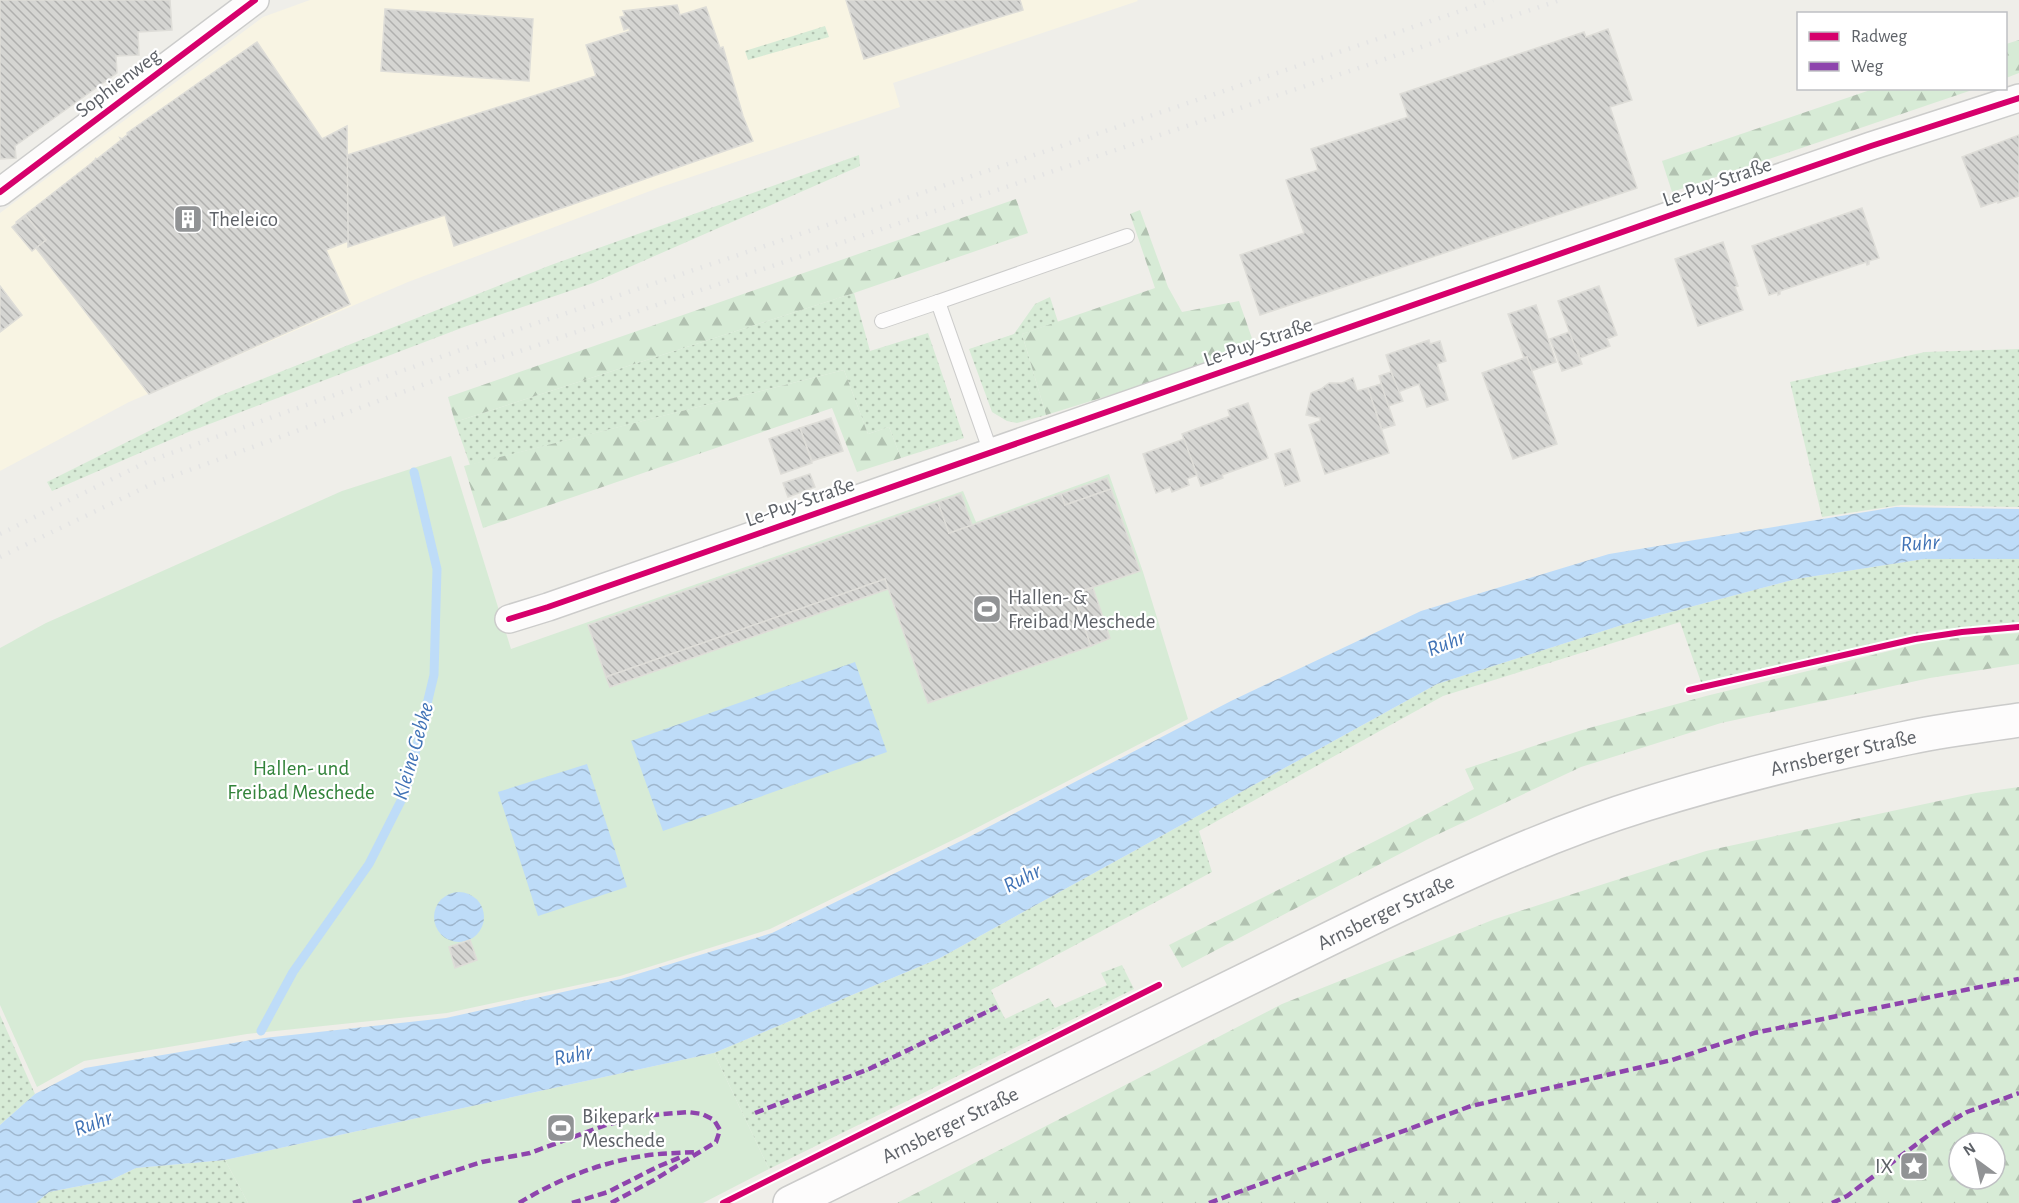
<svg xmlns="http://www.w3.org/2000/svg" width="2019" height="1203" viewBox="0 0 2019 1203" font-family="'Alegreya Sans',sans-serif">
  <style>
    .commercial { fill: #f8f4e3 }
    .grass { fill: url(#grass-dots) }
    .forest { fill: url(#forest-firs); fill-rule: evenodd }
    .park { fill: #d7ebd6 }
    .water { fill: url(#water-waves) }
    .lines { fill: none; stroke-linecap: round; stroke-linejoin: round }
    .stream { stroke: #bedcf8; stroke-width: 9 }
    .building { fill: url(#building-back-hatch); stroke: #deddd8; stroke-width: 1.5 }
    .lane-casing { stroke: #cccccb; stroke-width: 16 }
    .street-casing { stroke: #cccccb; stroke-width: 30 }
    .secondary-casing { stroke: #cbcbca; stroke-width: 36 }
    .lane { stroke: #fdfcfc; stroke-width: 14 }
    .street { stroke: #fdfcfc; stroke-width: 27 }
    .secondary { stroke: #fdfcfc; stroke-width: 33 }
    .rail { stroke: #e4e4e4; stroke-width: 4.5; stroke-dasharray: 1.5 8; stroke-linecap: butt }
    .quiet { stroke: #8e44ad; stroke-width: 4.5; stroke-dasharray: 9 4.5; stroke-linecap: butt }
    .cycleway-casing { stroke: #fff; stroke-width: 10 }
    .cycleway { stroke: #d6006c; stroke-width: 6 }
    .labels { text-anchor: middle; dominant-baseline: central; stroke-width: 4.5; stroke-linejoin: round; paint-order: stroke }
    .street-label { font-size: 21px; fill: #5e6268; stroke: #fff }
    .poi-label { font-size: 21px; fill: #5e6268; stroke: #fff; text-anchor: start }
    .park-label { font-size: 21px; fill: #32833a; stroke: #fff }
    .water-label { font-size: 22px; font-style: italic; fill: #4173b6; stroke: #fff }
  </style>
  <defs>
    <pattern id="grass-dots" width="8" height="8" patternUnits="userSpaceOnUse" patternTransform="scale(1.5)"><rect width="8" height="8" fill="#d7ebd6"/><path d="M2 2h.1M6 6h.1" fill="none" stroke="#b2c2b1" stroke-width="1.8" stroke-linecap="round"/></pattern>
    <pattern id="forest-firs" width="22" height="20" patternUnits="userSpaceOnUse" patternTransform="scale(1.5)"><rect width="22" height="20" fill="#d7ebd6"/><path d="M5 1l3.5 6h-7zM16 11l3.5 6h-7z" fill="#b2c2b1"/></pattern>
    <pattern id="water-waves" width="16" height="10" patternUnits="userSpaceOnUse" patternTransform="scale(1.5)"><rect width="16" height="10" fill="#bedcf8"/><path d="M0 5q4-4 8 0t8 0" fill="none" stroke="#9eb6cd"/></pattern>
    <pattern id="building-back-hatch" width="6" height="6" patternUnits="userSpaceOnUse" patternTransform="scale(1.5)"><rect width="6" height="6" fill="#d5d5d2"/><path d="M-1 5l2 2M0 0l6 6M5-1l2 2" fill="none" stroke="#b0b0ae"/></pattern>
  </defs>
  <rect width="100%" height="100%" fill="#efeee9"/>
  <polygon class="commercial" points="310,0 1137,0 1138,1 893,83 900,107 658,188 408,282 129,402 0,471 0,213 263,17"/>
  <g class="grass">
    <polygon points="825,26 829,37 748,60 745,51"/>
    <polygon points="859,155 860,166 593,283 464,327 186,433 52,491 47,482 219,396 551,265"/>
    <polygon points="854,293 870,351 928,333 964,438 901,458 889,427 868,434 844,370 470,465 455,422"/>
    <polygon points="1050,297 1058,322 1022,334 1046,415 1017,423 1007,421 992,412 969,349 1014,334 1035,304"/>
    <polygon points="2019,349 2019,507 1901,505 1822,517 1790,382 1925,352"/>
    <polygon points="1924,559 2019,559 2019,623 1935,630 1701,682 1680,622 1443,696 1199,831 1212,872 991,990 1005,1019 1049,998 1055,1008 1107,985 1101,973 1122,965 1134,989 769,1169 714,1053 940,958 1437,684 1622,625 1796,579"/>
    <polygon points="0,1015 35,1094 0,1125"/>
    <polygon points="225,1160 248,1203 36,1203 49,1192 111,1180 136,1168"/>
  </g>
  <g class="forest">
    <polygon points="2019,40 2019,73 2006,78 2006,44"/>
    <polygon points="1876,88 1975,89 1672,192 1662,161"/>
    <polygon points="1016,199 1028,233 854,293 455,422 448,397"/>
    <polygon points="1140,210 1168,287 1182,312 1239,301 1256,350 1046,415 1022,334 1155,288 1130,214"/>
    <polygon points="844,370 868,434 889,427 901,458 857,472 832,408 483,528 464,466"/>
    <polygon points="2019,633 2019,664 1930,678 1721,723 1581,767 1428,839 1182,968 1169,945 1393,832 1474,789 1465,769 1582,730 1706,696 1938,639"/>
    <path d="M2019,787V1203H897L1282,1004L1495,919L1706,851L1976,793ZM1959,1143H1995V1179H1959Z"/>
  </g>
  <g class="park">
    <polygon points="451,456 511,649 963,491 976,522 1109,474 1143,572 1188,719 961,836 770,929 620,976 447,1013 247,1034 84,1061 37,1087 0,1005 0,648 46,623 342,491"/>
    <polygon points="714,1053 769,1169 703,1203 248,1203 225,1160"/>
  </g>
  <g class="water">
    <polygon points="1896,507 2019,509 2019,559 1924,559 1796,579 1622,625 1437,684 940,958 714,1053 225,1160 136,1168 111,1180 49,1192 36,1203 0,1203 0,1125 35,1094 85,1068 264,1038 446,1018 621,979 772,933 965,839 1231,701 1421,611 1609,554"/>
    <polygon points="855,662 887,752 663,831 631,741"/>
    <polygon points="587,764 627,887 538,916 498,792"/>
    <circle cx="459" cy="917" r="25"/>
  </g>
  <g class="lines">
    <polyline class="stream" points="261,1031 293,972 369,864 406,791 434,675 437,569 414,472"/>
  </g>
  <g class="building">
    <polygon points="0,0 170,0 172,30 138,32 139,55 116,56 117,73 15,146 16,158 0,159"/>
    <polygon points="846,0 1020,0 1023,10 864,59"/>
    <polygon points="677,5 680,15 706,7 720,48 723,47 743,116 753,141 454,246 445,215 348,247 347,155 596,76 586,45 630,31 629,28 624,30 620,17 625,16 623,11"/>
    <polygon points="385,9 533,19 529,81 381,71"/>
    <polygon points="1608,29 1632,100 1610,107 1637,188 1260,315 1240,255 1304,233 1286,180 1318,170 1311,149 1408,117 1400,94 1584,32 1586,37"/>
    <polygon points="257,42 322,139 347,126 348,241 326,250 350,304 149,394 36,248 46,240 26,216 17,223 16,222 89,165 96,159 95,158 97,159 121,140 120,138 122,139 128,134 127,133"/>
    <polygon points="2019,135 2019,196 1998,203 1998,201 1981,207 1962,157"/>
    <polygon points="1862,208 1879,258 1869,261 1869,264 1867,265 1866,262 1780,291 1780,294 1778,295 1778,292 1769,295 1752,246"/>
    <polygon points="26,216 46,240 32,251 12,227"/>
    <polygon points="1723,242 1738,286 1735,287 1743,310 1698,326 1675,259"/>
    <polygon points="0,286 22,315 0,332"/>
    <polygon points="1599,286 1617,335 1607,339 1610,346 1580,358 1578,350 1576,350 1558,301"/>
    <polygon points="1536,305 1556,362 1531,371 1527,357 1524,358 1508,314"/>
    <polygon points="1569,332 1582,364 1562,371 1550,339"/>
    <polygon points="1429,340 1430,344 1440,341 1446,361 1437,364 1448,400 1427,407 1419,384 1398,392 1386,355"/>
    <polygon points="1527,357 1557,444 1513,459 1482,373"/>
    <polygon points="1391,372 1403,401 1388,406 1379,376"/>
    <polygon points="1353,378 1357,391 1368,388 1389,453 1325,474 1309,425 1320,421 1320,418 1306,415 1311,393 1321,389 1329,383 1342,383"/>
    <polygon points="1381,384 1395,425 1382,429 1368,388"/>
    <polygon points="1248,403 1268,458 1222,475 1223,478 1201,486 1182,434 1230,416 1228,410"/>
    <polygon points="831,418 843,451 812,461 800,428"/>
    <polygon points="800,428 812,463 781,474 769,439"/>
    <polygon points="1184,439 1197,475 1187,479 1189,485 1172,492 1170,487 1156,493 1143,454"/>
    <polygon points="1290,449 1300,481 1285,486 1275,454"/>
    <polygon points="810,474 815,487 788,497 783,483"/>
    <polygon points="1107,478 1111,489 1065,505 1061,494"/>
    <polygon points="1111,489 1140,571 1073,594 1091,646 928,703 885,579 606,677 588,625 938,502 949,533 1061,494 1065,505"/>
    <polygon points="961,494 972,525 949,533 938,502"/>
    <polygon points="885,579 888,589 610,687 606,677"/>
    <polygon points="1093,588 1110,638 1091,646 1073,594"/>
    <polygon points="470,940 477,960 455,968 449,947"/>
  </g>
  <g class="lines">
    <g class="lane-casing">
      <g id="lane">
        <polyline points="882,321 938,302"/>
        <polyline points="991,453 938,302 1127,236"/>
      </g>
    </g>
    <g class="street-casing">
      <g id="street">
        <polyline points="0,192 255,0"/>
        <polyline points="509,619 548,607 1674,214 1871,146 2019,98"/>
      </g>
    </g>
    <g class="secondary-casing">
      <g id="secondary">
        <path id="s1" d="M790,1203L1382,913C1468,872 1555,832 1646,804C1730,778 1816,757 1902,739C1941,730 1980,726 2019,720"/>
      </g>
    </g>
    <use href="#lane" class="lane"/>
    <use href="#street" class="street"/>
    <use href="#secondary" class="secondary"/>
    <g class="rail">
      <polyline points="0,534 149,461 525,327 1493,0"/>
      <polyline points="0,557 154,483 458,372 1560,0"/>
    </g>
    <g class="quiet">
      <polyline points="755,1113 869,1069 997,1007"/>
      <polyline points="353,1203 482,1162 530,1153 606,1125 641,1116 688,1112 702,1114 714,1120 720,1130 716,1142 654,1180 611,1203"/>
      <path d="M519,1203C557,1180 598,1163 643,1156C661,1153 680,1153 698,1152"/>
      <polyline points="572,1203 608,1192 657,1167 681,1157"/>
      <polyline points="1209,1203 1471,1106 1672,1060 1754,1033 2019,979"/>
      <polyline points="1832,1203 1847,1196 1937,1129 1967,1112 2019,1093"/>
    </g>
    <g class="cycleway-casing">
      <g id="cycleway">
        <polyline points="0,192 255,0"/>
        <polyline points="509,619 548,607 1674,214 1871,146 2019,98"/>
        <polyline points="1689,690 1915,639 1962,632 2019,627"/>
        <polyline points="723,1203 1159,985"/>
      </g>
    </g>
    <use href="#cycleway" class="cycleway"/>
  </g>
  <defs>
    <g id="building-square" transform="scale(1.5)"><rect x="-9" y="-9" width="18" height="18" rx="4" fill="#919395" stroke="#fff"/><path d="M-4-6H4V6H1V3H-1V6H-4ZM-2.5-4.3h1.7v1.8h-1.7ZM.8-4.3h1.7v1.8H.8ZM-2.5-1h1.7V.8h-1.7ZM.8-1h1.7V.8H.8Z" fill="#fff"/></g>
    <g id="stadium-square" transform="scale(1.5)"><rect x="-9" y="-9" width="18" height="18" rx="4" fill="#919395" stroke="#fff"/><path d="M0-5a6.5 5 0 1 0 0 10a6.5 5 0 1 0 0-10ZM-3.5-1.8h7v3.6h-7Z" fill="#fff"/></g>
    <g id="sight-square" transform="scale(1.5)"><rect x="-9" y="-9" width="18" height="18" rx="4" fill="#919395" stroke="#fff"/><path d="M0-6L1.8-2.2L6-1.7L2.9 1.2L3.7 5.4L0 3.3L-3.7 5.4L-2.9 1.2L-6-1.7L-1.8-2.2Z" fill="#fff"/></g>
  </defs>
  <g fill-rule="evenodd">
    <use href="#building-square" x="188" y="219"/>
    <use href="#stadium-square" x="987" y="609"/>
    <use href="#stadium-square" x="561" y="1128"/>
    <use href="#sight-square" x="1914" y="1166"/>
  </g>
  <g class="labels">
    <g class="street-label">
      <text transform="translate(118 83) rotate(-37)">Sophienweg</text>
      <text transform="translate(1717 182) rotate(-19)">Le-Puy-Straße</text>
      <text transform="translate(1258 342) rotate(-19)">Le-Puy-Straße</text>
      <text transform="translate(800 502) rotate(-19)">Le-Puy-Straße</text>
      <text stroke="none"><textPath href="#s1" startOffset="1149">Arnsberger Straße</textPath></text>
      <text stroke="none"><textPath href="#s1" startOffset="663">Arnsberger Straße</textPath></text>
      <text stroke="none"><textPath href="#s1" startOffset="178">Arnsberger Straße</textPath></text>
    </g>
    <g class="poi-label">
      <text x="209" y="219">Theleico</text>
      <text x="1008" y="597">Hallen- &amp;<tspan x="1008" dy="24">Freibad Meschede</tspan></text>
      <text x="582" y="1116">Bikepark<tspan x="582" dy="24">Meschede</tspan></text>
      <text x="1893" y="1166" text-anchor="end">IX</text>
    </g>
    <g class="park-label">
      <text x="301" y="768">Hallen- und<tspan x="301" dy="24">Freibad Meschede</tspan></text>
    </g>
    <g class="water-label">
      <text transform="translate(1920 543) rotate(-4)">Ruhr</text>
      <text transform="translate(1446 643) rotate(-21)">Ruhr</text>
      <text transform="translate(413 751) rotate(-74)">Kleine Gebke</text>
      <text transform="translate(1022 878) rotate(-28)">Ruhr</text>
      <text transform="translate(573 1055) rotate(-11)">Ruhr</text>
      <text transform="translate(93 1123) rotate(-20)">Ruhr</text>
    </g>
  </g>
  <rect x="1797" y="12" width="210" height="78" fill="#ffffff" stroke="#bfc0c3" stroke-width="1.5"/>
  <rect x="1809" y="32" width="30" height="9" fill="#d6006c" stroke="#bfc0c3" stroke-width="1.5"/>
  <text x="1851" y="42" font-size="18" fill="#5e6268">Radweg</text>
  <rect x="1809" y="62" width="30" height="9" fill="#8e44ad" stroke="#bfc0c3" stroke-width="1.5"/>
  <text x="1851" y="72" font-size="18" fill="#5e6268">Weg</text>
  <g transform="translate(1977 1161) rotate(327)"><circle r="28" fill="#ffffff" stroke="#bfc0c3" stroke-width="1.5"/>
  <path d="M0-4.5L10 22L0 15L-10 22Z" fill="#919395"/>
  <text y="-9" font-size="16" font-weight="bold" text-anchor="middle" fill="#5e6268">N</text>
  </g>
</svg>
